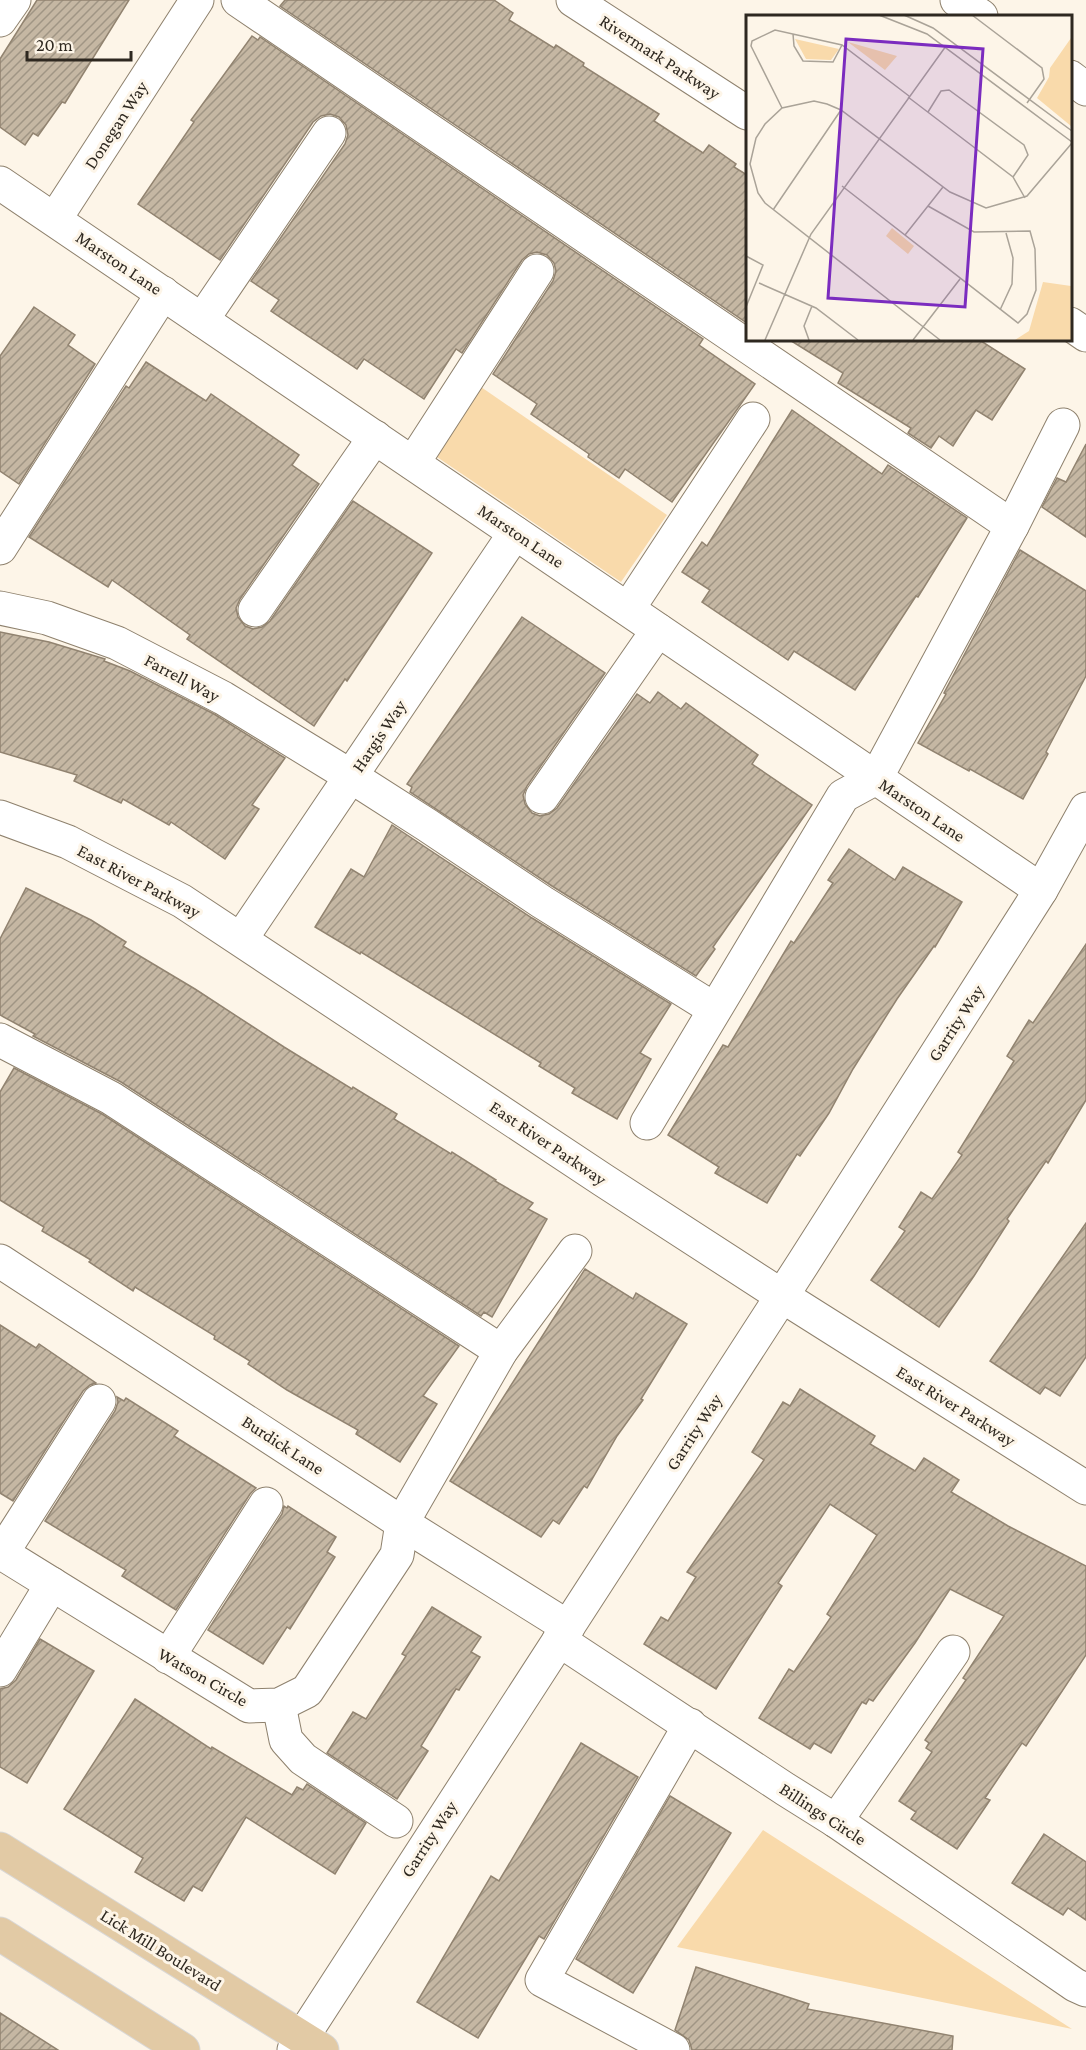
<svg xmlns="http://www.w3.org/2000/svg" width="1086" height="2050" viewBox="0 0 1086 2050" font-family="'Crimson Pro',serif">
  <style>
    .grass { fill: #f9daab }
    .building { fill: url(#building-hatch); stroke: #918370; stroke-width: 1.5 }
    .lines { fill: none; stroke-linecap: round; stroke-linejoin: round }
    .minor-casing { stroke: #8e816d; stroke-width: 35 }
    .major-casing { stroke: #d9d8d7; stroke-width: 35 }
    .minor { stroke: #fff; stroke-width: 33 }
    .major { stroke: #e2caa5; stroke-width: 33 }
    .labels { text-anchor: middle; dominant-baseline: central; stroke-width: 6; stroke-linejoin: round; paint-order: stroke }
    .street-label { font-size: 18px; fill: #2e2820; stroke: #fdf5e8 }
    .inset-road { fill: none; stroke: #aaa398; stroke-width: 1.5 }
    .view { fill: #7b2cbf; fill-opacity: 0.15; stroke: #7b2cbf; stroke-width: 3 }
    .inset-edge { fill: none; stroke: #2e2820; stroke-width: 3 }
  </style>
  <defs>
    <pattern id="building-hatch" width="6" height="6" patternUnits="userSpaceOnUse" patternTransform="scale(1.5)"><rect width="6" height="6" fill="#c5b7a3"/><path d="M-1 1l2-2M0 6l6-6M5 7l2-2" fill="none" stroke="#a09584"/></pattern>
  </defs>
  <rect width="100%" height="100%" fill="#fdf5e8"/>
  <g class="grass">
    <polygon points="481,387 667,515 621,582 434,455"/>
    <polygon points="763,1830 1072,2029 677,1947"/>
  </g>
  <g class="building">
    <polygon points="37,0 129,0 65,103 62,102 38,136 33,133 25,145 0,127 0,59"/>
    <polygon points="285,0 494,0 513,13 509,20 554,48 556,45 584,63 583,66 659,114 654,121 703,153 709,145 736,164 734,167 747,175 747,323 280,6"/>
    <polygon points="252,36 258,40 260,37 703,339 699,345 755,384 672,502 625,469 619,478 588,457 589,454 531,414 537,404 493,374 553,281 556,271 554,263 547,255 537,252 529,254 522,260 462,353 456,349 424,399 364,359 357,369 271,311 279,300 251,281 345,144 348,135 346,125 339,117 330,114 321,116 313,122 220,260 138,204 194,122 191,120"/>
    <polygon points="34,307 75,335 68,345 95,364 19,484 0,471 0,356"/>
    <polygon points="788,339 978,339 1025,369 992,420 976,410 953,446 939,436 931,448 908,433 911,428 838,383 843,373"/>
    <polygon points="146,362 206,401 211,394 299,455 292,465 319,484 240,599 236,608 238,617 245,626 253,629 262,627 270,621 353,501 432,553 347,681 345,679 314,726 187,639 190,635 112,580 108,587 29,537 126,386 129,388"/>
    <polygon points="792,410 882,474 888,465 967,518 918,597 916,596 855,690 794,651 788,660 702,602 710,590 682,572 702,542 707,546"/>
    <polygon points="1086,444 1086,537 1042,507 1057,478 1066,482"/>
    <polygon points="1020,550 1086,591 1086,676 1046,752 1048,754 1023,799 970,769 969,771 918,743 946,694 944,693"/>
    <polygon points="522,617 605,673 527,786 523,795 525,804 532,813 540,816 549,814 557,808 637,694 650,703 658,692 681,709 686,703 758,755 752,764 812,805 713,947 715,949 696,976 552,886 410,792 412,787 407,784"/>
    <polygon points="0,632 49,642 105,659 104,661 130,671 214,714 285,758 252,805 259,809 225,859 171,822 169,825 123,799 121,803 74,781 77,775 0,752"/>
    <polygon points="392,825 532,918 671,1004 640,1053 651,1059 617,1119 572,1093 575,1088 539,1066 541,1063 361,952 360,954 315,927 351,869 364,877"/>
    <polygon points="849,849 895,880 903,867 962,902 935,947 934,946 897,999 853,1069 829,1113 800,1156 797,1154 767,1203 715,1173 719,1167 668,1135 723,1045 728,1047 791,941 794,943 833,883 828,880"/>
    <polygon points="26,888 91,920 126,942 123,946 195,989 284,1047 352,1089 353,1087 397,1114 394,1119 451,1154 452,1152 496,1180 495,1181 533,1203 528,1209 547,1219 492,1317 484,1312 481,1316 121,1082 33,1036 35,1034 0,1015 0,939"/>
    <polygon points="1086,944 1086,1100 1048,1163 1046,1161 1007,1219 1009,1221 974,1276 939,1327 871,1280 905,1231 899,1227 921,1192 932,1199 962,1155 958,1152 1014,1061 1007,1056 1029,1020 1033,1023"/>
    <polygon points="14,1068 102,1114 459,1346 423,1396 437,1404 400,1462 356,1434 358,1430 287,1390 248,1364 250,1361 214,1339 215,1336 135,1287 133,1291 89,1262 91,1260 42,1231 44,1227 0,1200 0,1092"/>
    <polygon points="1086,1223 1086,1357 1060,1396 1045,1387 1040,1394 990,1361"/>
    <polygon points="585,1269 633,1299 636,1293 687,1324 641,1399 643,1400 617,1436 587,1488 584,1486 559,1524 553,1520 541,1537 450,1481"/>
    <polygon points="0,1325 36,1348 39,1344 96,1383 90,1385 83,1391 13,1501 0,1493"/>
    <polygon points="800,1389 875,1436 870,1444 915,1471 924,1458 959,1480 951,1492 1008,1526 1086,1566 1086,1655 1026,1746 1022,1743 985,1798 990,1800 957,1849 911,1819 916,1812 899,1801 932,1752 926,1748 929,1743 925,1740 966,1680 963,1678 1004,1616 950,1589 915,1643 873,1701 869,1699 866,1704 862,1702 831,1753 814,1743 810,1749 759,1718 789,1669 794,1672 831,1617 827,1614 877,1535 830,1504 778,1583 782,1586 716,1689 644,1644 661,1617 668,1621 696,1577 687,1572 764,1460 752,1452 783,1402 790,1406"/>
    <polygon points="117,1397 124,1401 126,1398 178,1431 174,1436 256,1488 250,1494 176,1610 122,1576 126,1570 45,1521 115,1411 118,1402"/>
    <polygon points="284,1506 287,1508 288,1506 336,1537 327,1552 335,1557 290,1629 287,1627 263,1664 208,1630 282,1514"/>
    <polygon points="432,1607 481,1637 471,1652 480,1657 459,1690 456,1689 421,1746 428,1751 397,1799 327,1753 353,1712 366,1719 406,1656 402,1654"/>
    <polygon points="40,1639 94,1671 27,1783 0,1767 0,1689 8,1687 16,1680"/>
    <polygon points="135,1699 211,1749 212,1747 292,1795 297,1787 303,1790 307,1784 366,1823 335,1874 246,1817 202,1891 193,1886 184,1901 135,1872 143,1858 64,1809"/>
    <polygon points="581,1743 638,1777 544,1939 539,1936 478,2038 417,2002 491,1876 499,1881"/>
    <polygon points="670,1796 731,1833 633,1993 576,1959"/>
    <polygon points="1044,1834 1086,1862 1086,1920 1068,1908 1063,1915 1012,1883"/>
    <polygon points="696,1967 809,2004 807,2009 953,2036 952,2050 692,2050 689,2040 675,2030"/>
    <polygon points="0,2013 58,2050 0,2050"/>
  </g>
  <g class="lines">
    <g class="minor-casing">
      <g id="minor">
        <polyline points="238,0 1012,526"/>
        <polyline points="573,0 747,113"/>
        <polyline points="957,0 981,16"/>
        <polyline points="0,20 14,0"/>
        <polyline points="1070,77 1086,89"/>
        <polyline points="0,183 1041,890"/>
        <polyline points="55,219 197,0"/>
        <polyline points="202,320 329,133"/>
        <polyline points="1070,324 1086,335"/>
        <polyline points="413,463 537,271"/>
        <polyline points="0,548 163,293"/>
        <polyline points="0,608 47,618 117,643 223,698 352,777 427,825 542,902 714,1009"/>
        <polyline points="628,609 753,419"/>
        <polyline points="255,610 375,437"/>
        <polyline points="542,797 658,630"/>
        <polyline points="0,817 68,842 182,901 603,1180 782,1296 1086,1488"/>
        <polyline points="241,939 515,533"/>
        <polyline points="0,1040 111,1098 501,1351"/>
        <polyline points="647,1123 843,796 876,778 1012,526 1063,425"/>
        <polyline points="0,1261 402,1523 568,1627"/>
        <polyline points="0,1552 249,1706 279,1705 307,1691 397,1555 402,1523 501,1351 575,1251"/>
        <polyline points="2,1553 99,1401"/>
        <polyline points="559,1640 785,1789 836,1821 1075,1985 1086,1990"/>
        <polyline points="168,1657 266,1504"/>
        <polyline points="0,1670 52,1584"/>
        <polyline points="279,1705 286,1740 303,1759 396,1821"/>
        <polyline points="836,1821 953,1652"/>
        <polyline points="294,2050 802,1265 1041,890 1086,809"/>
        <polyline points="673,2050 542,1980 690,1725"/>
      </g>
    </g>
    <g class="major-casing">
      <g id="major">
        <polyline points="0,1849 322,2050"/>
        <polyline points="0,1934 183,2050"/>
      </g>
    </g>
    <use href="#minor" class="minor"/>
    <use href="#major" class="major"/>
  </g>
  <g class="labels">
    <g class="street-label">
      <text transform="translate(660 57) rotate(33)">Rivermark Parkway</text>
      <text transform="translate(116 125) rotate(-57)">Donegan Way</text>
      <text transform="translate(119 263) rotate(34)">Marston Lane</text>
      <text transform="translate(521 536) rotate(34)">Marston Lane</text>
      <text transform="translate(182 678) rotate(28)">Farrell Way</text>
      <text transform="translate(379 736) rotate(-56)">Hargis Way</text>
      <text transform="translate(922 810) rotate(34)">Marston Lane</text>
      <text transform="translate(139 881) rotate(28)">East River Parkway</text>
      <text transform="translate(956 1023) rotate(-57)">Garrity Way</text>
      <text transform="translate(548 1143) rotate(34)">East River Parkway</text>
      <text transform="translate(956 1406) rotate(32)">East River Parkway</text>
      <text transform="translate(694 1432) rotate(-57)">Garrity Way</text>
      <text transform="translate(283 1445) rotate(33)">Burdick Lane</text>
      <text transform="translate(203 1677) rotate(30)">Watson Circle</text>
      <text transform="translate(823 1814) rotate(33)">Billings Circle</text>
      <text transform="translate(429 1839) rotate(-57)">Garrity Way</text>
      <text transform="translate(161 1950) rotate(32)">Lick Mill Boulevard</text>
    </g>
  </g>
  <g transform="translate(746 15)">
    <rect width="326" height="326" fill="#fdf5e8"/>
    <path d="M49,24L93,34L85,45L60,44ZM102,27L151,41L139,55ZM146,213L168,231L162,239L140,221Z" fill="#f9daab"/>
    <path d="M325,23V111L291,83L303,62L304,53ZM297,267L325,271V325H269L283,316Z" fill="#f9daab"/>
    <path class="inset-road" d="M133,0L181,19L326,127M158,0L187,13L326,116M226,0L296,53L298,64L281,88M47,19L48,31L57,46L87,47L96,30M162,82L267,162L279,183M36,93L5,31L6,26L29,15L96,30L163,81M182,97L195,76L203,75L278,130L282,140L267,162M96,171L272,308L281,299L290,275L289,234L284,216L228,217L182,191M27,195L95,95M159,220L197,172M0,241L17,250L0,292M13,268L70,293L112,325M254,295L266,269L267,243L260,218M19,325L65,219L200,31M63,325L58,311L66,291M167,325L214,264M194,325L19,188L12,178L4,149L10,123L19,109L36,93L68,86L81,89L95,95L204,177L240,193L281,181L326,128"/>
    <path class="view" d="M100,24L237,34L219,292L82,283Z"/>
    <rect width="326" height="326" class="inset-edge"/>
  </g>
  <path d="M27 51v9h104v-9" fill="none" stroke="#2e2820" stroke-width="3"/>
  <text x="36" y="51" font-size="18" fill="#2e2820" stroke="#fdf5e8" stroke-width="4.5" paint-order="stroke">20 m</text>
</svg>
